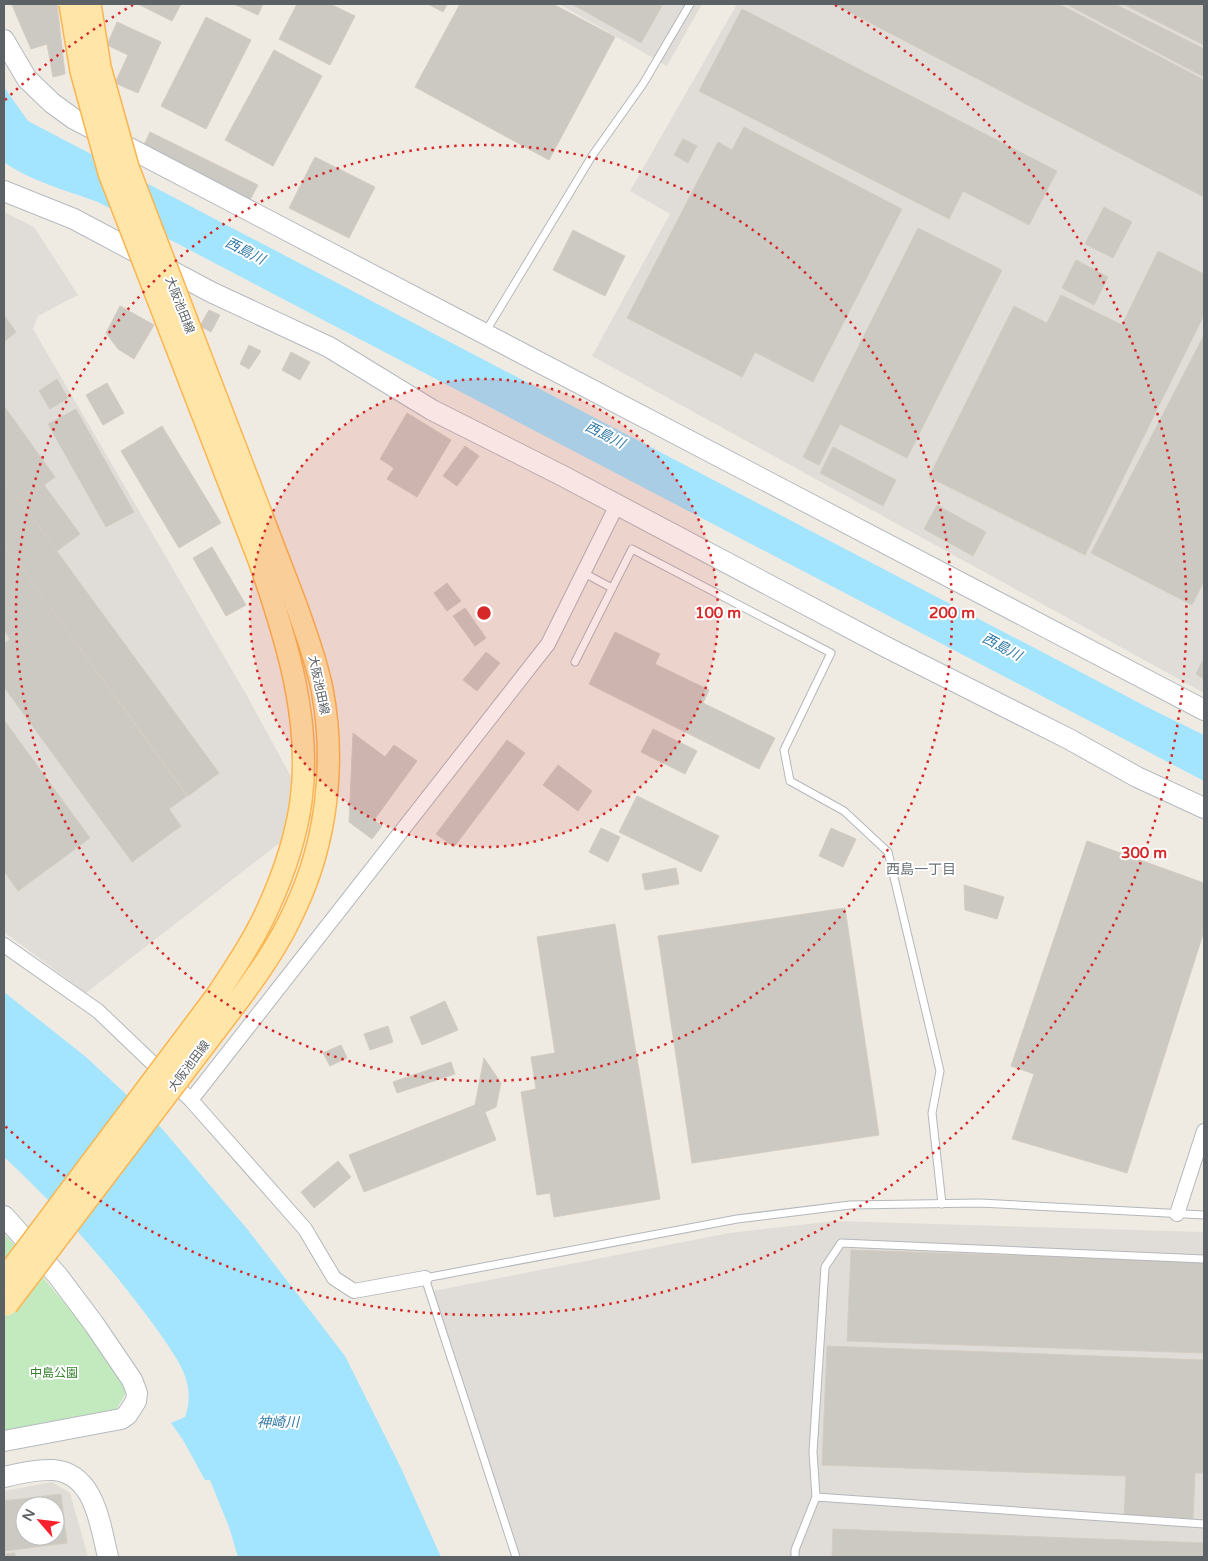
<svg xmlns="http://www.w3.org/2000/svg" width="1208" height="1561" viewBox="0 0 1208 1561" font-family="'Varela Round','Noto Sans JP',sans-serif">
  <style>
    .industrial { fill: #e0ddd8; fill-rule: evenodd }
    .green { fill: #c3e9be }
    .water { fill: #a3e4ff }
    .building { fill: #ccc8c2; stroke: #d4ccc1; fill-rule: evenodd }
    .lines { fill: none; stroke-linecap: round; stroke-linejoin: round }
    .lane-casing { stroke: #b4b7bb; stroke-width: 9 }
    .street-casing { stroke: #b4b7bb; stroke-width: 16 }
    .secondary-casing { stroke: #b5babf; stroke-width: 22 }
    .lane { stroke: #fff; stroke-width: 7 }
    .street { stroke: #fff; stroke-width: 14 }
    .secondary { stroke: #fff; stroke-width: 20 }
    .primary-bridge-casing { stroke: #fcb44f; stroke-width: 24; stroke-linecap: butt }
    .primary-bridge { stroke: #ffe5a8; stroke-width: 21 }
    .ring { fill: none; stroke: #d62828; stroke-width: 2.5; stroke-dasharray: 2.5 5 }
    .labels { text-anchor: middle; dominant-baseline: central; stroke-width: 4; stroke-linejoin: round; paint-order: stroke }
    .street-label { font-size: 12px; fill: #5b6165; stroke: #fff }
    .park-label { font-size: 12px; fill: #35822d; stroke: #fff }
    .water-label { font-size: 14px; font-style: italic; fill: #337ba7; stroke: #fff }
    .neighbourhood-label { font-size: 14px; fill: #6c7377; stroke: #fff }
    .centre { fill: #d62828; stroke: #fff; stroke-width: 2.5 }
    .ring-label { font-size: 15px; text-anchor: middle; font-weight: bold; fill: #d62828; stroke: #fff; stroke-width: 4; stroke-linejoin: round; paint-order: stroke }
  </style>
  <rect width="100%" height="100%" fill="#efebe3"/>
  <g class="industrial">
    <polygon points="559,4 702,4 667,66"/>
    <polygon points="737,4 1204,4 1204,693 592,356 670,214 630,191"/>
    <polygon points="4,212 34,227 78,295 38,316 33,329 246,694 313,817 86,993 4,932"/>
    <polygon points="835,1221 1204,1232 1204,1557 519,1557 433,1291 729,1233"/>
    <path d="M52,1482L70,1493L88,1557H4V1491ZM25,1506H55V1536H25Z"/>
  </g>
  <polygon class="green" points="4,1234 24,1255 77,1318 127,1391 114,1413 4,1433"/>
  <g class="water">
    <path d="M4,87L28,121L1149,708L1204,735V781L98,202C68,191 30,181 4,162Z"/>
    <path d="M4,992L86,1057L158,1124L248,1230L312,1313L345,1356L401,1468L441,1557H238L229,1527L210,1480H205L183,1440L171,1423L185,1417C190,1402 190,1391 185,1376C180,1361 163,1338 153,1324C109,1264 59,1208 4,1157Z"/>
  </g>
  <g class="building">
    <polygon points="27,4 57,4 65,74 53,77 47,44 31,49 12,5"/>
    <polygon points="138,4 181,4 172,21"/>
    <polygon points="234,4 263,4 258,15"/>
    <polygon points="297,4 330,4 355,16 330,65 279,39"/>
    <polygon points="428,4 445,4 447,5 443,12"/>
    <polygon points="460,4 553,4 615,37 549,160 415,87"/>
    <polygon points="572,4 658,4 662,6 641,43"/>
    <polygon points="839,4 1059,4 1204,80 1204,197 838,6"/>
    <polygon points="1066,4 1115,4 1204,49 1204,77"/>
    <polygon points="1123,4 1204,4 1204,45"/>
    <polygon points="742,9 1057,171 1029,225 963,191 949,219 699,91"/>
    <polygon points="206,17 251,40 206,129 161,106"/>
    <polygon points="117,22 161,42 138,93 115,83 128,55 107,45"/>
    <polygon points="274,50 322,76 273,166 225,140"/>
    <polygon points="744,127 902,209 813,382 755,352 742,377 627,318 718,142 732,150"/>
    <polygon points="150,132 258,185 250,200 143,147"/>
    <polygon points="683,139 697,146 688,163 674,155"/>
    <polygon points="315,157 375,187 349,238 289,208"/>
    <polygon points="1104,207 1132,222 1113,258 1085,244"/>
    <polygon points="918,228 1002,270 907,458 840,424 819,465 803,457"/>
    <polygon points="573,230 625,256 605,296 553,270"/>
    <polygon points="1158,251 1204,274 1204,315 1085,555 929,477 1014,306 1047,323 1061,295 1122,325"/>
    <polygon points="1076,260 1108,277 1094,305 1062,288"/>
    <polygon points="120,306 154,325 134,359 118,349 106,333"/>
    <polygon points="209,310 220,315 211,332 200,326"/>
    <polygon points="4,315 16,332 4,342"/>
    <polygon points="1204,335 1204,581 1192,605 1091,553"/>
    <polygon points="249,345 261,351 249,369 240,364"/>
    <polygon points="291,352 310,362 300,380 282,370"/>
    <polygon points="57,379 68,398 50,409 39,391"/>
    <polygon points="107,383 124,413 103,425 86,395"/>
    <polygon points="4,406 55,477 21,502 4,479"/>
    <polygon points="76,409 134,512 106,527 48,424"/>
    <polygon points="407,413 451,440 417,497 387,479 394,468 380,459"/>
    <polygon points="162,426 221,523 179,548 121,451"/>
    <polygon points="465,446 479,456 457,486 443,476"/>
    <polygon points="833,447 896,480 883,506 820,473"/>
    <polygon points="4,479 219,773 188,796 4,544"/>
    <polygon points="44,485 80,534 57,551 21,502"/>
    <polygon points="937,505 986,532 973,556 924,529"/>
    <polygon points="4,544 187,796 169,809 181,826 132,862 4,687 4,644 10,639 4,630"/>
    <polygon points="212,547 246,605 226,616 193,558"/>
    <polygon points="447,583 461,601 447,611 434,593"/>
    <polygon points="465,608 486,638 475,646 453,616"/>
    <polygon points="615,632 660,654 655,664 709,690 703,703 775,738 759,769 589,684"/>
    <polygon points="486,652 500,663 477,691 463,680"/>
    <polygon points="1204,658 1204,679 1196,674"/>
    <polygon points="4,720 90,838 18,891 4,871"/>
    <polygon points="653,729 697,751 685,774 641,752"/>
    <polygon points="353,733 385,757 394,745 417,761 374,820 382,826 372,839 349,822"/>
    <polygon points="507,740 525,753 454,847 436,834"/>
    <polygon points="558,765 592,791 578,811 543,785"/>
    <polygon points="637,796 719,836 701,872 619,832"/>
    <polygon points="601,828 620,837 608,862 589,852"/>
    <polygon points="831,828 856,839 843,867 819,856"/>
    <polygon points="1087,841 1204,883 1204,931 1127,1173 1012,1139 1034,1074 1011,1066"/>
    <polygon points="676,868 679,884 645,890 642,874"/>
    <polygon points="964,885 1004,897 997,919 965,910"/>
    <polygon points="845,908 879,1135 692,1163 658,936"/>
    <polygon points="615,924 660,1199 554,1217 550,1193 537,1195 521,1092 536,1089 531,1057 555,1053 537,937"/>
    <polygon points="445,1001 458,1030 422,1045 410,1017"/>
    <polygon points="388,1026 393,1042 370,1050 364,1034"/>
    <polygon points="341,1045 347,1058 330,1066 323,1053"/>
    <polygon points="484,1058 501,1083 496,1107 485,1112 496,1140 364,1192 349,1155 475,1105"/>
    <polygon points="451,1062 455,1074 397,1093 393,1082"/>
    <polygon points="338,1161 351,1177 314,1208 301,1192"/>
    <polygon points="851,1250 1204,1262 1204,1353 847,1341"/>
    <polygon points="827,1346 1204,1360 1204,1473 1195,1473 1193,1519 1124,1516 1126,1476 822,1465"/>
    <path d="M61,1494L67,1543L4,1551V1501ZM25,1506H55V1536H25Z"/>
    <polygon points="833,1529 1204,1543 1204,1557 832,1557"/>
    <polygon points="15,1553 15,1557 4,1557 4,1554"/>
  </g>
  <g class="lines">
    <g class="lane-casing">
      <g id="lane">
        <polyline points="486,331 592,156 643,84 690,4"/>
        <polyline points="584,573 612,588"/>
        <polyline points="575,662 632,549 831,653 784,750 790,781 844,811 888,852 940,1071 932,1113 942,1204"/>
        <polyline points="816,1497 1204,1524"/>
        <polyline points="516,1557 425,1278 737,1219 850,1205 980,1203 1204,1215"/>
        <polyline points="795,1557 795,1550 816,1497 813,1452 825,1267 841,1243 1204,1259"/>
      </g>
    </g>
    <g class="street-casing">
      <g id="street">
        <polyline points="4,945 98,1011 191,1100 305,1229 334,1278 354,1291 425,1278"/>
        <polyline points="191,1100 548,644 617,505"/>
        <polyline points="1177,1214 1204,1131"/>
      </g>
    </g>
    <g class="secondary-casing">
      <g id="secondary">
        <polyline points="4,40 27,79 52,103 74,119 1204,710"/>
        <polyline points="4,191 74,219 211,292 329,347 432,410 561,475 886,647 1069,739 1137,777 1204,808"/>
        <polyline points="4,1216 58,1276 94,1324 132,1380 137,1393 136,1401 127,1415 121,1419 4,1441"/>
        <path d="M4,1477C20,1473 37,1469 53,1470C95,1473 100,1525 108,1557"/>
      </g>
    </g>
    <use href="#lane" class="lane"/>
    <use href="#street" class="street"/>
    <use href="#secondary" class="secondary"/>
    <g class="primary-bridge-casing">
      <g id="primary-bridge">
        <path d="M4,1279L217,995C236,966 255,938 269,906C284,873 296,837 301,801C312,720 286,638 260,563L109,173L81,71L70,4"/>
        <path d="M7,1305L232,1009C256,977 279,945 295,909C327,841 336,763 322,689C316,659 305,630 295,602L128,167L100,67L90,4"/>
      </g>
    </g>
    <use href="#primary-bridge" class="primary-bridge"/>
  </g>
  <circle cx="484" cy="613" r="234" fill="#d62828" fill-opacity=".12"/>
  <g class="ring">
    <circle cx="484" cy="613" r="234"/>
    <circle cx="484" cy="613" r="468"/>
    <path d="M5 100A702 702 0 0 1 133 5M835 5A702 702 0 1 1 5 1126"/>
  </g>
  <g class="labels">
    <g class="street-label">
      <text transform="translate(180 305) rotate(69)">大阪池田線</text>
      <text transform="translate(319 685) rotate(78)">大阪池田線</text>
      <text transform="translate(189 1066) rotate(-53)">大阪池田線</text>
    </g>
    <g class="park-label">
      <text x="54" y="1373">中島公園</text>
    </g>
    <g class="water-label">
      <text transform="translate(245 251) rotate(27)">西島川</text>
      <text transform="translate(605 435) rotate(27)">西島川</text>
      <text transform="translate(1002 647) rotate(28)">西島川</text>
      <text x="278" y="1422">神崎川</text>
    </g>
    <g class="neighbourhood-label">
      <text x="921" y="869">西島一丁目</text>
    </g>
  </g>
  <circle cx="484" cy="613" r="8" class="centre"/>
  <g class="ring-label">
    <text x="718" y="618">100 m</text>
    <text x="952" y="618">200 m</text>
    <text x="1144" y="858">300 m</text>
  </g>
  <rect width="1208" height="1561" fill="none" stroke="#5b6165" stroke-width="10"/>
  <g transform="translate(40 1521) rotate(298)"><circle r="24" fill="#ffffff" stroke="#bdc0c1"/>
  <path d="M0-4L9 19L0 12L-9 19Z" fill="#f7222e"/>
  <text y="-8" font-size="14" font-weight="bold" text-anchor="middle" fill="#5b6165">N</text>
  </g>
</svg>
